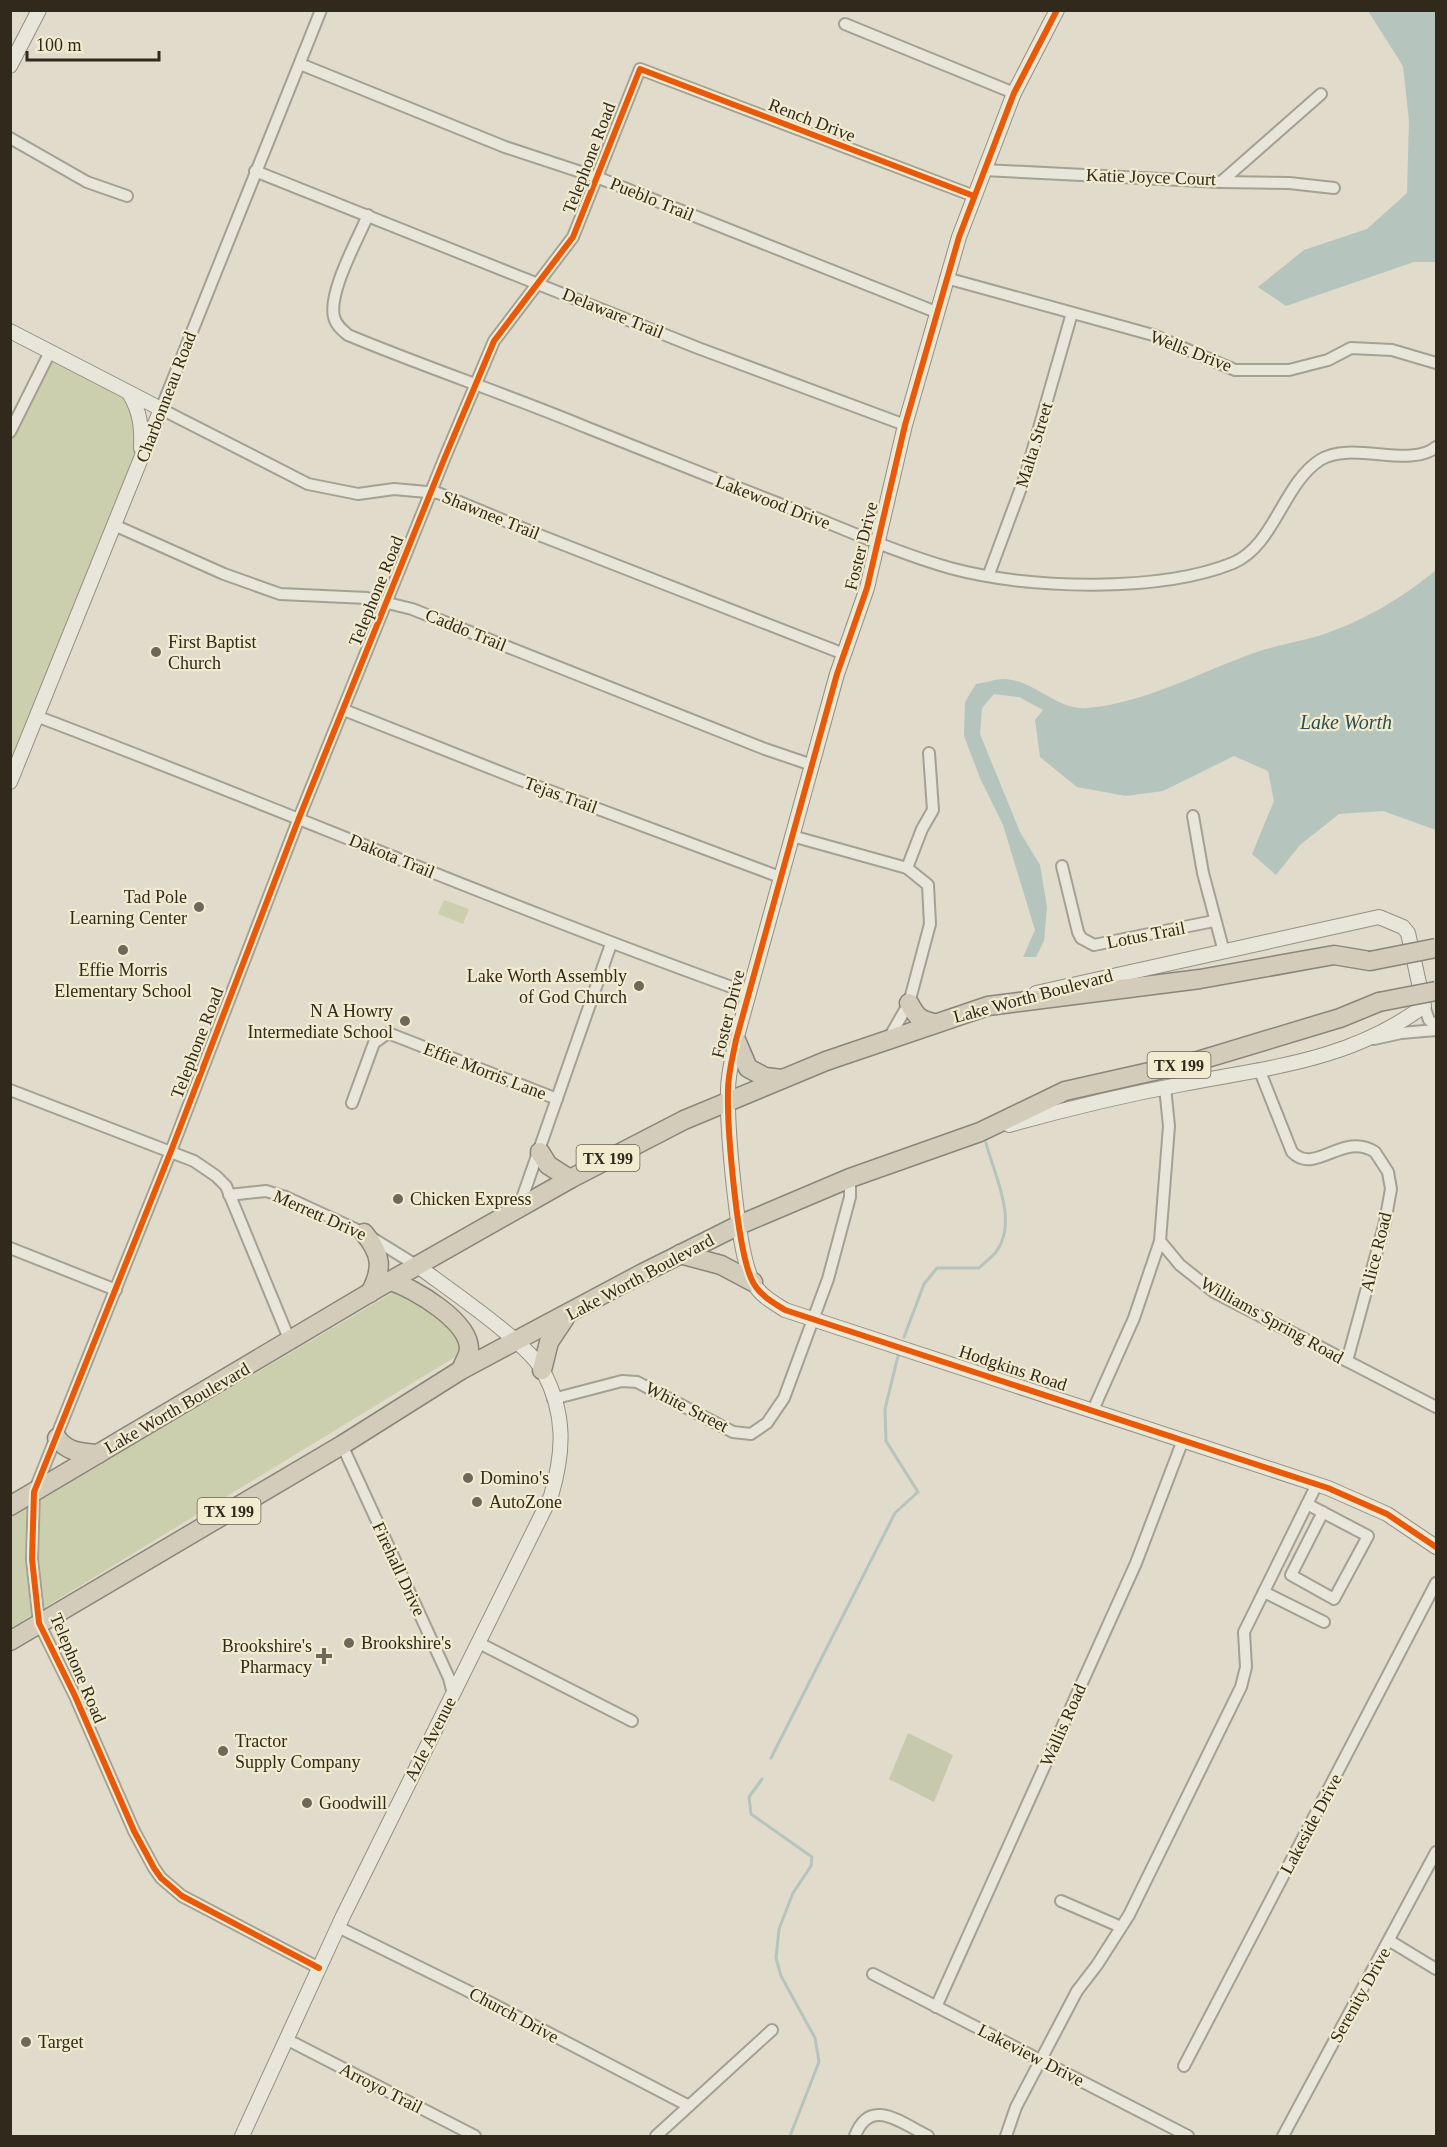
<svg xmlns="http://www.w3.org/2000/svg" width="1447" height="2147" viewBox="0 0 1447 2147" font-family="Georgia,serif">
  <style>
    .green { fill: #cccfad }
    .cemetery { fill: #c7c9ad }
    .water { fill: #b5c5bd }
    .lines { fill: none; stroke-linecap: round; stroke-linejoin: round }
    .stream { stroke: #b5c5bd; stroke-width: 3 }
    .street-casing { stroke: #a5a094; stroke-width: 14 }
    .secondary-casing { stroke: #948f83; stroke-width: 16 }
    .highway-casing { stroke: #8a857a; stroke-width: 21 }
    .street { stroke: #e8e5db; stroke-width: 10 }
    .secondary { stroke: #e8e5db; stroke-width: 14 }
    .highway { stroke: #d3ccbb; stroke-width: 18 }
    .highway-bridge-casing { stroke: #8a857a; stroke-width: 21; stroke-linecap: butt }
    .highway-bridge { stroke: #d3ccbb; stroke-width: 18 }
    .cycleway-casing { stroke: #f1ebcf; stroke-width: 10 }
    .cycleway { stroke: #e8590c; stroke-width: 6 }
    .poi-dot { fill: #6f675a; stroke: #f1ebcf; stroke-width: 2 }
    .labels { text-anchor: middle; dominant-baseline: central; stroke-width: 4.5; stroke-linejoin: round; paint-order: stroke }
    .shield { fill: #f1ebcf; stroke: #6b6352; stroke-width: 1.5 }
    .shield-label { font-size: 16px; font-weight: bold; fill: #32291d }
    .street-label { font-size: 18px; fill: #32291d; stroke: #f1ebcf }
    .poi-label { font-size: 18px; fill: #32291d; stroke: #f1ebcf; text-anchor: start }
    .water-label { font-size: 20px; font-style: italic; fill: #2e4f50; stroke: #f1ebcf }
  </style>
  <rect width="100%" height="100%" fill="#e0dbca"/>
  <g class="green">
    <polygon points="50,352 129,393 141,444 11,785 11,433"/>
    <polygon points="444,900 469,909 463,924 438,914"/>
    <polygon points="399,1289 461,1335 460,1354 11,1628 11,1517"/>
  </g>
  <polygon class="cemetery" points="908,1733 953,1755 934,1802 889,1779"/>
  <g class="water">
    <polygon points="1368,11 1436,11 1436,262 1414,262 1286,306 1258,287 1304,250 1367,229 1407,193 1409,121 1403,66"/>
    <path d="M1436,570V830L1383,811L1339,814L1300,845L1276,875L1252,854L1274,801L1268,771L1234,756L1163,791L1126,796L1077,787L1040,757L1035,720L1043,710L1019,697L994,694L982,708L980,734L1020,832L1040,865L1047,907L1044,941L1036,957H1023L1035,930L1003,825L980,778L964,736L965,702L976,684C985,683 995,679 1003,679C1034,679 1056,711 1088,708C1142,703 1193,676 1243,657C1268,647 1293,643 1318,636C1360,623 1403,598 1436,570Z"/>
  </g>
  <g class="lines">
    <g class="stream">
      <path d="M904,1337L924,1284L937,1268H979C984,1263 991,1258 996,1252C1019,1222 994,1174 986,1143"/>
      <polyline points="771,1758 895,1513 918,1492 886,1441 885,1409 899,1352"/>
      <polyline points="762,1779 749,1797 751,1814 812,1857 811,1866 793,1893 779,1929 776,1958 781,1976 815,2038 819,2062 790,2136"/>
    </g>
    <g class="street-casing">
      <g id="street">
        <polyline points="321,10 161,409 308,484 358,494 394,489 438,493 534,533 844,654"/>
        <polyline points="845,24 1014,93"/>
        <polyline points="300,64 505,147 599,178 936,312"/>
        <polyline points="10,138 87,182 127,196"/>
        <polyline points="984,170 1221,182 1321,94"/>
        <polyline points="255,171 698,348 905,425"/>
        <polyline points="1221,182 1289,183 1334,188"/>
        <path d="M368,215C358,239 328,292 334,317C336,325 342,330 348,335C427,368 509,395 588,428C664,458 740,489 816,518C860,536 905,555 950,568C1028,589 1159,593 1233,563C1274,546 1283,484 1320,460C1351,440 1411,469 1436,447"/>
        <polyline points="946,278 1153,335 1235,370 1289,370 1328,360 1351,348 1392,350 1436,363"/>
        <polyline points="10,432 50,352"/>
        <polyline points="114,525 224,574 280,594 367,598 412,609 765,749 812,765"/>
        <polyline points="989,574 1025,477 1072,313"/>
        <polyline points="344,710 518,779 780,877"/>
        <path d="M36,716C274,806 508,907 748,993"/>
        <polyline points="1193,816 1203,873 1224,952"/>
        <polyline points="792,836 907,868 928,885 930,924 909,1003 889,1038"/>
        <polyline points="1062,866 1078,932 1081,938 1094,945 1214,921"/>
        <polyline points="907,868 922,829 933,810 929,753"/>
        <polyline points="1424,1006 1429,1020 1436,1026"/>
        <polyline points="1374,1039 1401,1033 1436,1030"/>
        <path d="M1259,1069L1292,1152C1315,1176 1343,1131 1375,1152L1388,1172L1391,1189L1385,1222L1347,1361"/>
        <polyline points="1165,1087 1169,1126 1160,1241 1180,1265 1214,1292 1436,1407"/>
        <polyline points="10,1090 194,1161 216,1176 226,1186 290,1341"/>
        <polyline points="352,1103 374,1043 388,1033 557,1099"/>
        <polyline points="229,1195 266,1191 286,1197 364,1233 419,1267"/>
        <polyline points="519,1207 611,944"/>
        <polyline points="10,1248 116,1290"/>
        <polyline points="553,1399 622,1381 637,1382 733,1432 751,1434 767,1423 784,1398 828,1279 850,1197 850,1178"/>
        <polyline points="1093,1410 1134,1318 1160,1241"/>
        <polyline points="342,1445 449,1678 453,1694"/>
        <polyline points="1307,1504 1368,1536 1334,1599 1291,1575 1323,1512"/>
        <polyline points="1264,1592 1324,1622"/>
        <polyline points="479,1643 632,1721"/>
        <polyline points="1061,1901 1121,1927"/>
        <polyline points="338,1927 466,1990 689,2106"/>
        <polyline points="1390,1941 1436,1969"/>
        <polyline points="319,1968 182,1896 161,1878 154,1868 134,1831 75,1696 39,1623 32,1559 34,1492 171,1151 299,818 445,457 494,341 573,237 640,69 974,196"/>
        <polyline points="873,1974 1188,2136"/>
        <polyline points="936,2007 1136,1563 1183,1440"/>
        <polyline points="286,2039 475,2136"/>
        <polyline points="1184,2066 1436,1583"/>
        <polyline points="656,2136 772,2030"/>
        <path d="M855,2136C870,2096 901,2123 928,2136"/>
        <polyline points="1006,2136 1016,2107 1077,1991 1097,1965 1129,1915 1241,1687 1246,1667 1244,1632 1317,1484"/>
        <polyline points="1283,2136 1436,1852"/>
      </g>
    </g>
    <g class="secondary-casing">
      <g id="secondary">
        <path d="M1057,10L1014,93L959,237L905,425L867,588L837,674L736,1040C733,1056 728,1073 728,1090C727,1126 737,1257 754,1284C761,1296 774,1303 785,1310L1328,1488L1387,1514L1436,1547"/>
        <polyline points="10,66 39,10"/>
        <polyline points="10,331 161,409 10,782"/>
        <path d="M129,393C140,411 142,427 141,448"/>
        <path d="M1009,1125C1066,1109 1124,1095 1183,1084C1271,1067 1349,1061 1424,1006L1408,933L1403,927L1379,917L1036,993"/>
        <path d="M242,2136L343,1916L551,1496C564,1452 566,1414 543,1371C528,1343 447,1288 419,1267"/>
      </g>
    </g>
    <g class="highway-casing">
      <g id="highway">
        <path d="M909,1003C916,1016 919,1020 934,1023"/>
        <polyline points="736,1040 748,1068 765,1077 782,1079"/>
        <polyline points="540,1152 548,1165 570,1179"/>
        <path d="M364,1233C382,1254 383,1269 370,1293"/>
        <polyline points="680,1254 721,1265 753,1282"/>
        <path d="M391,1281C415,1289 469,1321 469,1349C469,1355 463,1364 461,1370"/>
        <polyline points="542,1370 549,1342 565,1318"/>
        <path d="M57,1438C67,1452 81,1453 98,1454"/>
        <polyline points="10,1506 376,1289 570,1179 684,1120 826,1061 988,1006 1200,979 1334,955 1370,961"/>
        <polyline points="10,1641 342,1445 461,1370 641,1274 739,1225 850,1178 980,1132 1065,1091 1194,1062 1340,1018 1379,1002"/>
      </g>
    </g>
    <use href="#street" class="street"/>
    <use href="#secondary" class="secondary"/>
    <use href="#highway" class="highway"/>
    <g class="highway-bridge-casing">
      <g id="highway-bridge">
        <polyline points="1370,961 1436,948"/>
        <polyline points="1379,1002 1436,991"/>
      </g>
    </g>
    <use href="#highway-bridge" class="highway-bridge"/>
    <g class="cycleway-casing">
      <g id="cycleway">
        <path d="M1057,10L1014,93L959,237L905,425L867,588L837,674L736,1040C733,1056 728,1073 728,1090C727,1126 737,1257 754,1284C761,1296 774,1303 785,1310L1328,1488L1387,1514L1436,1547"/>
        <polyline points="319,1968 182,1896 161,1878 154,1868 134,1831 75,1696 39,1623 32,1559 34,1492 171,1151 299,818 445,457 494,341 573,237 640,69 974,196"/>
      </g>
    </g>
    <use href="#cycleway" class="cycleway"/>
  </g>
  <g class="poi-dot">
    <circle cx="156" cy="652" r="6"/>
    <circle cx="199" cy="907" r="6"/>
    <circle cx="123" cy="950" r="6"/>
    <circle cx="639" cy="986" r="6"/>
    <circle cx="405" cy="1021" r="6"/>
    <circle cx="398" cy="1199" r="6"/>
    <circle cx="468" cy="1478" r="6"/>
    <circle cx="477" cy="1502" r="6"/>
    <circle cx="349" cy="1643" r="6"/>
    <path d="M321 1647h6v6h6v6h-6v6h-6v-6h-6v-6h6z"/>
    <circle cx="223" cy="1751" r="6"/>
    <circle cx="307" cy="1803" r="6"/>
    <circle cx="26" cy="2042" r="6"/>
  </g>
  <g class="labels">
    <g class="shield">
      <rect x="1147.5" y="1052" width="63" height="26" rx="4.5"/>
      <rect x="576.5" y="1145" width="63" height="26" rx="4.5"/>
      <rect x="197.5" y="1498" width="63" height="26" rx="4.5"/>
    </g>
    <g class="shield-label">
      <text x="1179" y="1065">TX 199</text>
      <text x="608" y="1158">TX 199</text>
      <text x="229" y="1511">TX 199</text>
    </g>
    <g class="street-label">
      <text transform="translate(812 120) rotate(21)">Rench Drive</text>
      <text transform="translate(589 158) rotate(-69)">Telephone Road</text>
      <text transform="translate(1151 177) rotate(2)">Katie Joyce Court</text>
      <text transform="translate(652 199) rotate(22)">Pueblo Trail</text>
      <text transform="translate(613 313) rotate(22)">Delaware Trail</text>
      <text transform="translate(1191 351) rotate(21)">Wells Drive</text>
      <text transform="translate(166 397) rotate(-69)">Charbonneau Road</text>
      <text transform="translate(1034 445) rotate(-73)">Malta Street</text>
      <text transform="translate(773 502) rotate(21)">Lakewood Drive</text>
      <text transform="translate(491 515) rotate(22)">Shawnee Trail</text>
      <text transform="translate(861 546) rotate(-76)">Foster Drive</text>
      <text transform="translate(376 591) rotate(-68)">Telephone Road</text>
      <text transform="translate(466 630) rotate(22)">Caddo Trail</text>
      <text transform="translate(561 795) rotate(20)">Tejas Trail</text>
      <text transform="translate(392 856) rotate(22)">Dakota Trail</text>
      <text transform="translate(1146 935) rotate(-11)">Lotus Trail</text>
      <text transform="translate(1033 996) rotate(-15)">Lake Worth Boulevard</text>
      <text transform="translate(728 1014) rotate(-76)">Foster Drive</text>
      <text transform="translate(197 1043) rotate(-69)">Telephone Road</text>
      <text transform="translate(485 1071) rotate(21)">Effie Morris Lane</text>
      <text transform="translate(320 1215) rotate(24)">Merrett Drive</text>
      <text transform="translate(1376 1252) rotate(-76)">Alice Road</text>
      <text transform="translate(640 1277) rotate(-28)">Lake Worth Boulevard</text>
      <text transform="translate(1272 1320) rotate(29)">Williams Spring Road</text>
      <text transform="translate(1013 1368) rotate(18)">Hodgkins Road</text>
      <text transform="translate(687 1407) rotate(27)">White Street</text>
      <text transform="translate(177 1408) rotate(-30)">Lake Worth Boulevard</text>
      <text transform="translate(399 1569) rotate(65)">Firehall Drive</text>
      <text transform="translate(78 1668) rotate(67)">Telephone Road</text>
      <text transform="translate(1063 1725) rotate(-66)">Wallis Road</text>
      <text transform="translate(430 1739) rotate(-63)">Azle Avenue</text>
      <text transform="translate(1311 1824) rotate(-62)">Lakeside Drive</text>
      <text transform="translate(1360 1995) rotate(-61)">Serenity Drive</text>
      <text transform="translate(514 2015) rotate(28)">Church Drive</text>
      <text transform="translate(1031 2055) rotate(27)">Lakeview Drive</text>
      <text transform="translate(381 2088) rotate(27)">Arroyo Trail</text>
    </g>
    <g class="poi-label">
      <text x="168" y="642">First Baptist<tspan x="168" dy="21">Church</tspan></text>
      <text x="187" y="897" text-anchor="end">Tad Pole<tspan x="187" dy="21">Learning Center</tspan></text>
      <text x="123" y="970" text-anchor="middle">Effie Morris<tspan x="123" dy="21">Elementary School</tspan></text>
      <text x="627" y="976" text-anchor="end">Lake Worth Assembly<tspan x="627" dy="21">of God Church</tspan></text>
      <text x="393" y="1011" text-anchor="end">N A Howry<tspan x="393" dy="21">Intermediate School</tspan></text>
      <text x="410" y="1199">Chicken Express</text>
      <text x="480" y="1478">Domino's</text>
      <text x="489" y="1502">AutoZone</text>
      <text x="361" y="1643">Brookshire's</text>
      <text x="312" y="1646" text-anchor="end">Brookshire's<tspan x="312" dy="21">Pharmacy</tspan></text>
      <text x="235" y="1741">Tractor<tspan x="235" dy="21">Supply Company</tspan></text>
      <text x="319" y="1803">Goodwill</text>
      <text x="38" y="2042">Target</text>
    </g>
    <g class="water-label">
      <text x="1346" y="722">Lake Worth</text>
    </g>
  </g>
  <rect width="1447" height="2147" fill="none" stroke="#32291d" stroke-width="24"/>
  <path d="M27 51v9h132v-9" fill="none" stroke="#32291d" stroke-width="3"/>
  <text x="36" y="51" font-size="18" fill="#32291d" stroke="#f1ebcf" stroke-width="4.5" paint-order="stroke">100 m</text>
</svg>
